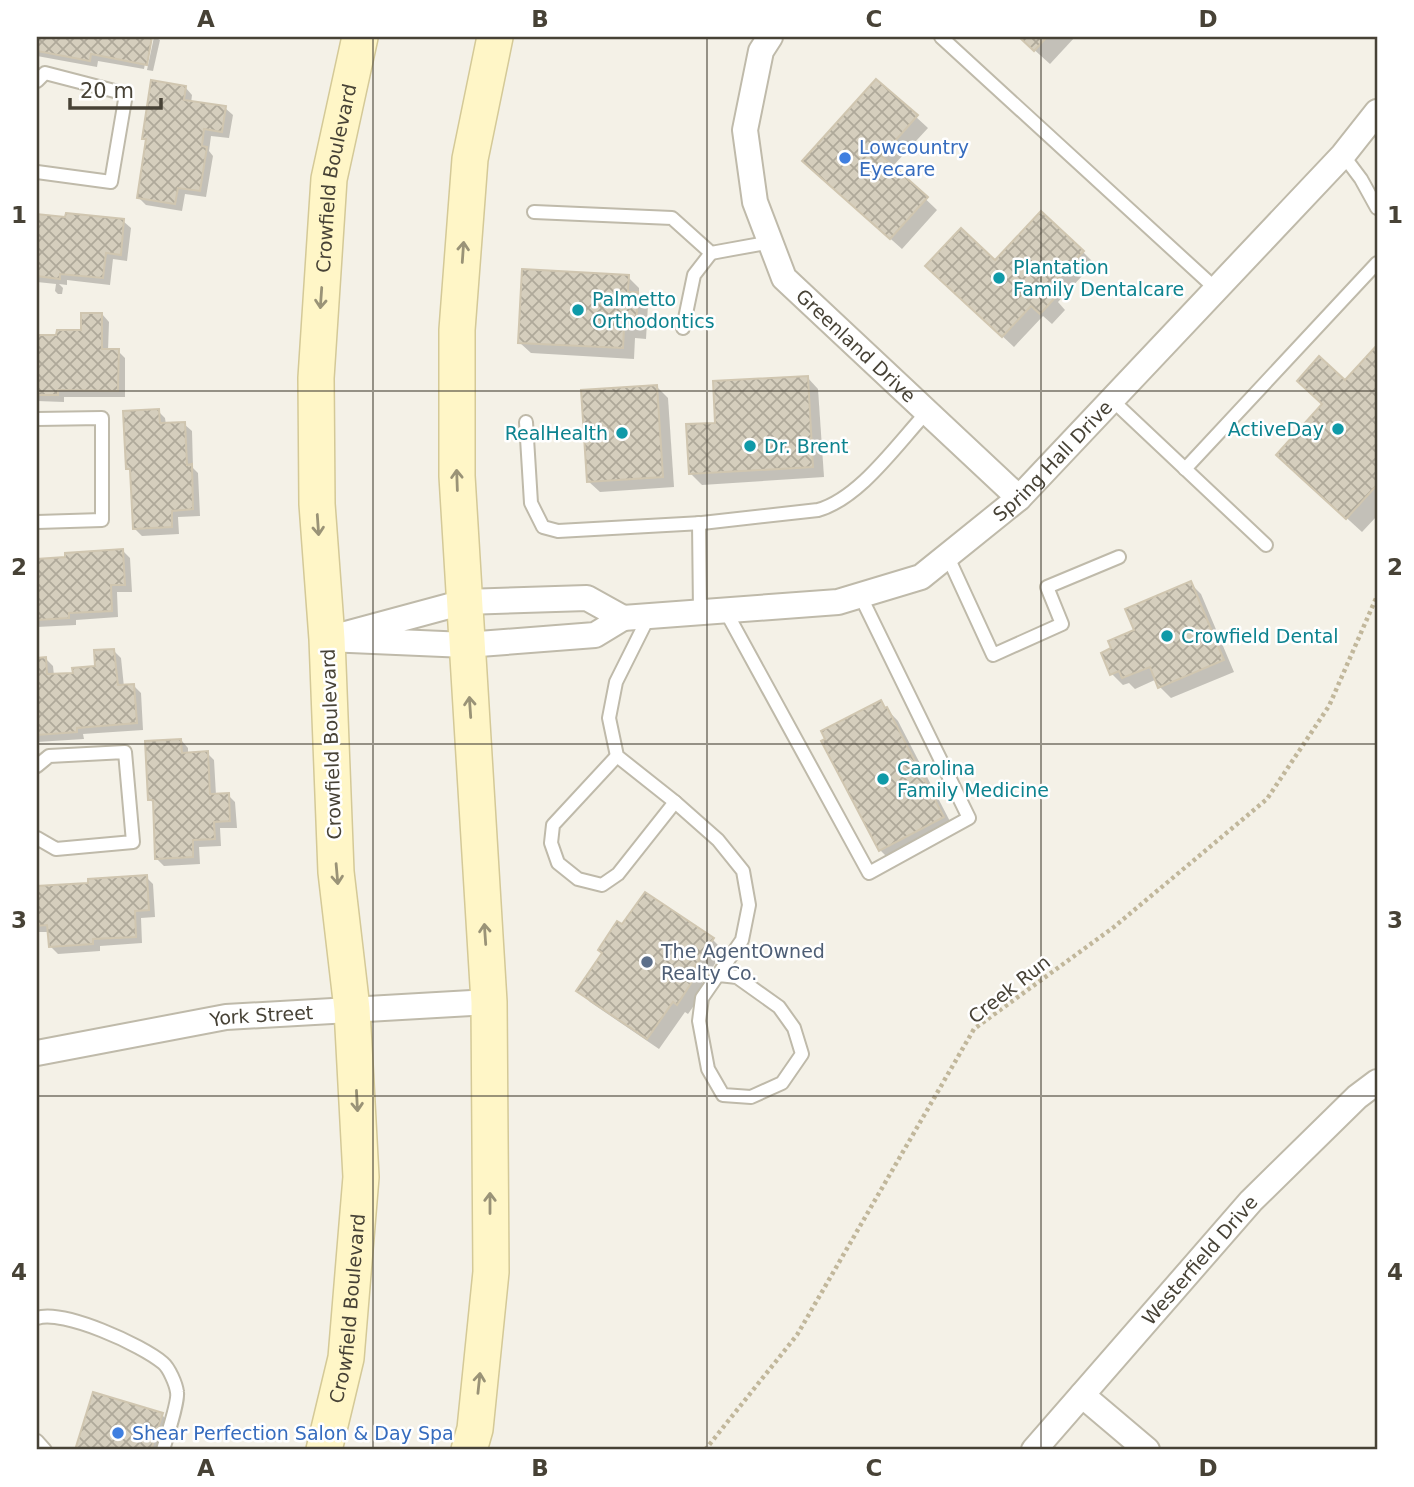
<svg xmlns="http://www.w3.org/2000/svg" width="1414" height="1487" viewBox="0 0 1414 1487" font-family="'DejaVu Sans',sans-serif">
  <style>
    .shadow { fill: #0003 }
    .building { fill: url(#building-cross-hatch); stroke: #d0c6b0; stroke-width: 2 }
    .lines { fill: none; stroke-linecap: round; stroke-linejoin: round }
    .lane-casing { stroke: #bfbaaa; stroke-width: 16 }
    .street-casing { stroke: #bfbaaa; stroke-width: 28 }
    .secondary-casing { stroke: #d4c997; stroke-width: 38 }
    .path { stroke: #c1b79b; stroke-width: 4.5; stroke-dasharray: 3.5 3.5; stroke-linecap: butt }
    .lane { stroke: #fff; stroke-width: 12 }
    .street { stroke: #fff; stroke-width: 24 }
    .secondary { stroke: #fff6c7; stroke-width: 35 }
    .oneway { stroke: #9a9377 }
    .grid { fill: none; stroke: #474236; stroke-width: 2; stroke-opacity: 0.55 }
    .shop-dot { fill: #3f7fe0; stroke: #fff; stroke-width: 2.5 }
    .culture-dot { fill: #0f9aa8; stroke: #fff; stroke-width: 2.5 }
    .service-dot { fill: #5c6f8a; stroke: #fff; stroke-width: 2.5 }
    .labels { text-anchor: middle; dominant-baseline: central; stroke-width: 5; stroke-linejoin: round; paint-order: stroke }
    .shop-label { font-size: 19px; fill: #366cbe; stroke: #fff; text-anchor: start }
    .street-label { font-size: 19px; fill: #474236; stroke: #fff }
    .culture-label { font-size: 19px; fill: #0d838f; stroke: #fff; text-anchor: start }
    .service-label { font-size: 19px; fill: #4e5e75; stroke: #fff; text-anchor: start }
    .neatline { fill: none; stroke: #474236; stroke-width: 2.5 }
    .grid-label { font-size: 23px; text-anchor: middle; font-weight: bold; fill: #474236 }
  </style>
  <defs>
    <pattern id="building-cross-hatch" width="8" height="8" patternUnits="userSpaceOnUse" patternTransform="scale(1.75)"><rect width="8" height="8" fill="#d5cebd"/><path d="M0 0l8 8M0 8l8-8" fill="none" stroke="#afa99a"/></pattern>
  </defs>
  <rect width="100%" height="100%" fill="#f4f1e7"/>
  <g class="shadow">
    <polygon points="37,37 150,37 144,69 98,61 97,67 37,56"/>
    <polygon points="154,37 160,40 153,71 147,70"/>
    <polygon points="1020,37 1075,37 1050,64"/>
    <polygon points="877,81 928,128 892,167 937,210 902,249 816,172"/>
    <polygon points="185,87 192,95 191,103 225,108 233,115 229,138 211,136 209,151 213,156 206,197 185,194 182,211 146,205 139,198 147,142 143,138"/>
    <polygon points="37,216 123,221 131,228 127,261 113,259 110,285 67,280 67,285 59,284 63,288 62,294 58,294 55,291 56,284 37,282"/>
    <polygon points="1083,252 1094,263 1058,302 1065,310 1052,324 1043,316 1014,347 939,277 995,262"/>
    <polygon points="628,277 639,288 639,295 648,305 646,339 635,338 634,359 531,353 519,342"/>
    <polygon points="102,314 109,322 108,351 118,351 125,358 125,397 64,397 64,402 37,401 37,336 58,336 82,332"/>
    <polygon points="1377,348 1377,516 1362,532 1293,469 1324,405"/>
    <polygon points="807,377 818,389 824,477 702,485 691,474 717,425"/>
    <polygon points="657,387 668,398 674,487 600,492 588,481"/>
    <polygon points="158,411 165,418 166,425 184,424 192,431 193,468 198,473 200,516 178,517 179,534 142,536 135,529 132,473 128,469"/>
    <polygon points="123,551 130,558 132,592 117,592 118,617 76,620 76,625 37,627 37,561"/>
    <polygon points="1190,583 1201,594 1234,672 1171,698 1160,687 1157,679 1135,689 1129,683 1123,685 1112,674 1136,631"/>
    <polygon points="114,651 121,658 124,687 134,686 141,693 143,730 83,734 84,739 37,742 37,660 46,659 53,666 54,676 75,674 97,668"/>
    <polygon points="880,702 898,721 954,829 891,861 880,850"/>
    <polygon points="181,740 188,748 188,754 207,753 214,760 216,795 228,795 235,802 237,828 220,828 221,846 199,847 200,864 164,866 157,859 155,804 150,800"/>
    <polygon points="146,877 153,884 155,917 141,918 142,943 100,946 100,951 58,954 50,946 50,932 39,932 37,930 37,888 90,885"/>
    <polygon points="645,894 713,940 724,951 702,982 707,987 688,1014 685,1012 659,1049 590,1002 579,990"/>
    <polygon points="94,1394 162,1415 173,1426 165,1450 76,1450"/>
  </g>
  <g class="building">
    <polygon points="37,37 152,37 147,65 91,54 90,61 37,51"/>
    <polygon points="1019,37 1047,37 1034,51"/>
    <polygon points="876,79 918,115 882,156 928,197 890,239 802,161"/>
    <polygon points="151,80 186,86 184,100 226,106 222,132 204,129 202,146 207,147 200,191 178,188 175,204 137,198 146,139 142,139"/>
    <polygon points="1041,211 1084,251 1048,290 1055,298 1040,314 1031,306 1002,337 925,266 961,228 995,260"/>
    <polygon points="66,213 124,219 121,255 106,253 103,278 60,274 60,279 37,276 37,214 65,217"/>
    <polygon points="522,269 629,275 628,292 638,292 636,329 624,328 623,348 518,343"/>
    <polygon points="81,313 102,313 102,349 119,349 118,391 58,390 58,395 37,395 37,335 56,335 57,330 81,330"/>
    <polygon points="1377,345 1377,485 1346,519 1276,455 1322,404 1297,381 1319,356 1345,380"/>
    <polygon points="808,376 813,467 689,474 686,424 715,423 713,381"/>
    <polygon points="657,385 663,477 587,482 581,390"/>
    <polygon points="159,409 160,423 185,422 187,465 192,464 193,509 172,511 172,527 133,529 130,469 126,469 123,411"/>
    <polygon points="123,549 125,585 111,585 112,611 69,613 69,618 37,620 37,559 65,557 65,553"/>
    <polygon points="1191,581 1224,660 1158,688 1150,667 1122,678 1119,671 1110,675 1101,653 1111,648 1108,641 1134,630 1125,609"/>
    <polygon points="114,649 118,685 134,684 137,723 77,728 77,732 37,735 37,658 46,657 47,674 73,673 72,668 95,666 94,650"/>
    <polygon points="881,700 885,708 887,707 944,817 879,851 821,741 825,739 821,731"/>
    <polygon points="181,739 182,753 208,751 210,794 229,793 230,821 214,822 215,839 193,840 193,857 155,859 153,800 148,800 145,741"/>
    <polygon points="147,875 149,910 135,911 136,937 93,939 93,944 49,947 47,925 37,926 37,886 88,883 88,879"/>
    <polygon points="645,892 714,938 692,971 697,974 677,1005 673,1002 647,1039 576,991 602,953 598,950 617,921 622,924"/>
    <polygon points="93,1392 163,1413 151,1450 75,1450"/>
  </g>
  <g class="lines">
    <g class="lane-casing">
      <g id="lane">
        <polyline points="941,37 1216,289"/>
        <polyline points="37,81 45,73 126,94 111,182 37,172"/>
        <polyline points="1343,155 1361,179 1377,208"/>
        <polyline points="534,212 672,218 711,253 771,242"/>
        <polyline points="683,328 694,275 711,253"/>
        <polyline points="1111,399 1266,545"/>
        <polyline points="37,419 102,418 102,520 37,522"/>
        <path d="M526,422L531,503L543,527L558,531L702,523L818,510C860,498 897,444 927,412"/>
        <polyline points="1185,469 1377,263"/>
        <polyline points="699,523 700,612"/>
        <polyline points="947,555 993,655 1062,624 1047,587 1119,557"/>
        <polyline points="725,610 869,873 969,818 860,595"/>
        <polyline points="649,616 616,682 609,718 617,756 675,802 718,840 743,871 749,905 742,940 702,998 699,1021 708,1069 723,1095 751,1097 782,1083 802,1054 794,1028 779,1007 737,977 719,975"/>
        <polyline points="617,756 553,825 551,843 558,863 578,879 602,885 618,874 675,802"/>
        <polyline points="37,766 49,756 125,752 133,842 56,849 37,838"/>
        <path d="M37,1318C63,1309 142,1345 163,1363C169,1368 176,1384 177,1392C179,1401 166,1439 163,1450"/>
        <polyline points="37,1441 45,1450"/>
      </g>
    </g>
    <g class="street-casing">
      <g id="street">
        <path id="s1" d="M770,37L761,51L745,130L755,202L784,278L1019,498"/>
        <polygon points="587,598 623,618 595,635 466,645 327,639 464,602"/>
        <path id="s2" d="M623,618L838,602L921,577L1019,498L1343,155L1377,112"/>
        <path id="s3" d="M37,1053L226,1017L489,1002"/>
        <polyline points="1082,1395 1147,1450"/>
        <path id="s4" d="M1034,1450L1251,1201L1357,1097L1377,1082"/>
      </g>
    </g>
    <g class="secondary-casing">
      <g id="secondary">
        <path id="s5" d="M324,1450L346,1358L361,1177L352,1009L336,872L327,639L317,504L316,378L329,179L360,37"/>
        <polyline points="469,1450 475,1429 491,1272 489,1002 457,476 457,330 470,159 495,37"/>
      </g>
    </g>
    <polyline class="path" points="705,1450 797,1335 974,1029 1114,927 1267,799 1329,706 1377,596"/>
    <use href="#lane" class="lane"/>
    <use href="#street" class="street"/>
    <use href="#secondary" class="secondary"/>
  </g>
  <defs><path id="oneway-shaft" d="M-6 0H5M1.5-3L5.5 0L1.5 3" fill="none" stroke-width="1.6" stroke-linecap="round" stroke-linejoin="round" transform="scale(1.75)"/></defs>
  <g class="oneway">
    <use href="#oneway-shaft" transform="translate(463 252) rotate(-86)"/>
    <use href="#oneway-shaft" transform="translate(321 298) rotate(94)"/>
    <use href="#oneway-shaft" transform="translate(457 480) rotate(-92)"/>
    <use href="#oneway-shaft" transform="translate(318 525) rotate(86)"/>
    <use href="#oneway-shaft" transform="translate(470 707) rotate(-94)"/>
    <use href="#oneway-shaft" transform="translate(337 874) rotate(85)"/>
    <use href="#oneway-shaft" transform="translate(485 934) rotate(-94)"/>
    <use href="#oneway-shaft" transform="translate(357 1101) rotate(87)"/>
    <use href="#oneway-shaft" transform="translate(490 1203) rotate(-90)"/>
    <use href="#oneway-shaft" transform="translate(479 1383) rotate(-84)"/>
  </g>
  <path class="grid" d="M373,37V1450M707,37V1450M1041,37V1450M37,391H1377M37,744H1377M37,1096H1377"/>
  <g class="shop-dot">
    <circle cx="845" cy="158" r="7"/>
    <circle cx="118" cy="1433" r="7"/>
  </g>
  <g class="culture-dot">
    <circle cx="999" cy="278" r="7"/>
    <circle cx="578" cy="310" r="7"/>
    <circle cx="1338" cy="429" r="7"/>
    <circle cx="622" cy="433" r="7"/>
    <circle cx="750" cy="446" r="7"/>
    <circle cx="1167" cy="636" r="7"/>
    <circle cx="883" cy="779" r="7"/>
  </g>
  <circle class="service-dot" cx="647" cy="962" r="7"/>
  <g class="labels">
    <g class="shop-label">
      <text x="859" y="147">Lowcountry<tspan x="859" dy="22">Eyecare</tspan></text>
      <text x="132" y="1433">Shear Perfection Salon &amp; Day Spa</text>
    </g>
    <g class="street-label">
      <text stroke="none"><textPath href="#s5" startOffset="1278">Crowfield Boulevard</textPath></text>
      <text stroke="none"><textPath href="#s1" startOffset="350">Greenland Drive</textPath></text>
      <text stroke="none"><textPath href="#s2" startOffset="478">Spring Hall Drive</textPath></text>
      <text transform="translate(331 744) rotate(-92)">Crowfield Boulevard</text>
      <text transform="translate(1009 989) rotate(-38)">Creek Run</text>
      <text stroke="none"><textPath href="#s3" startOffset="228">York Street</textPath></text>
      <text stroke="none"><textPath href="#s4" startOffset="252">Westerfield Drive</textPath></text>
      <text stroke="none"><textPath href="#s5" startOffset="144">Crowfield Boulevard</textPath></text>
    </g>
    <g class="culture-label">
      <text x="1013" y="267">Plantation<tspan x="1013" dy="22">Family Dentalcare</tspan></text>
      <text x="592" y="299">Palmetto<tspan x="592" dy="22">Orthodontics</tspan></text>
      <text x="1324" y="429" text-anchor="end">ActiveDay</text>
      <text x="608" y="433" text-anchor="end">RealHealth</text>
      <text x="764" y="446">Dr. Brent</text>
      <text x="1181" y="636">Crowfield Dental</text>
      <text x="897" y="768">Carolina<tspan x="897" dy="22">Family Medicine</tspan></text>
    </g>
    <g class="service-label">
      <text x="661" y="951">The AgentOwned<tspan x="661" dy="22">Realty Co.</tspan></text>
    </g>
  </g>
  <rect width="1414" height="1487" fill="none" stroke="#ffffff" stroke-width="77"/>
  <path d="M70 98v10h91v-10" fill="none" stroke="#474236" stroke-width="3.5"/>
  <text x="80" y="98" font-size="21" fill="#474236" stroke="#ffffff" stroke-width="5" paint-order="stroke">20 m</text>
  <rect x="38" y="38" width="1338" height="1410" class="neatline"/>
  <g class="grid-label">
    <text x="206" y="27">A</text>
    <text x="540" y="27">B</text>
    <text x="874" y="27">C</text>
    <text x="1208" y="27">D</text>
    <text x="19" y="223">1</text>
    <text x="1395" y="223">1</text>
    <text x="19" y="575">2</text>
    <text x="1395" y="575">2</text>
    <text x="19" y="928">3</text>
    <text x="1395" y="928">3</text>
    <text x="19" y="1280">4</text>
    <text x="1395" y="1280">4</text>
    <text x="206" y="1476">A</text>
    <text x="540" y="1476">B</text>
    <text x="874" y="1476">C</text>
    <text x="1208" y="1476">D</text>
  </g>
</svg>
